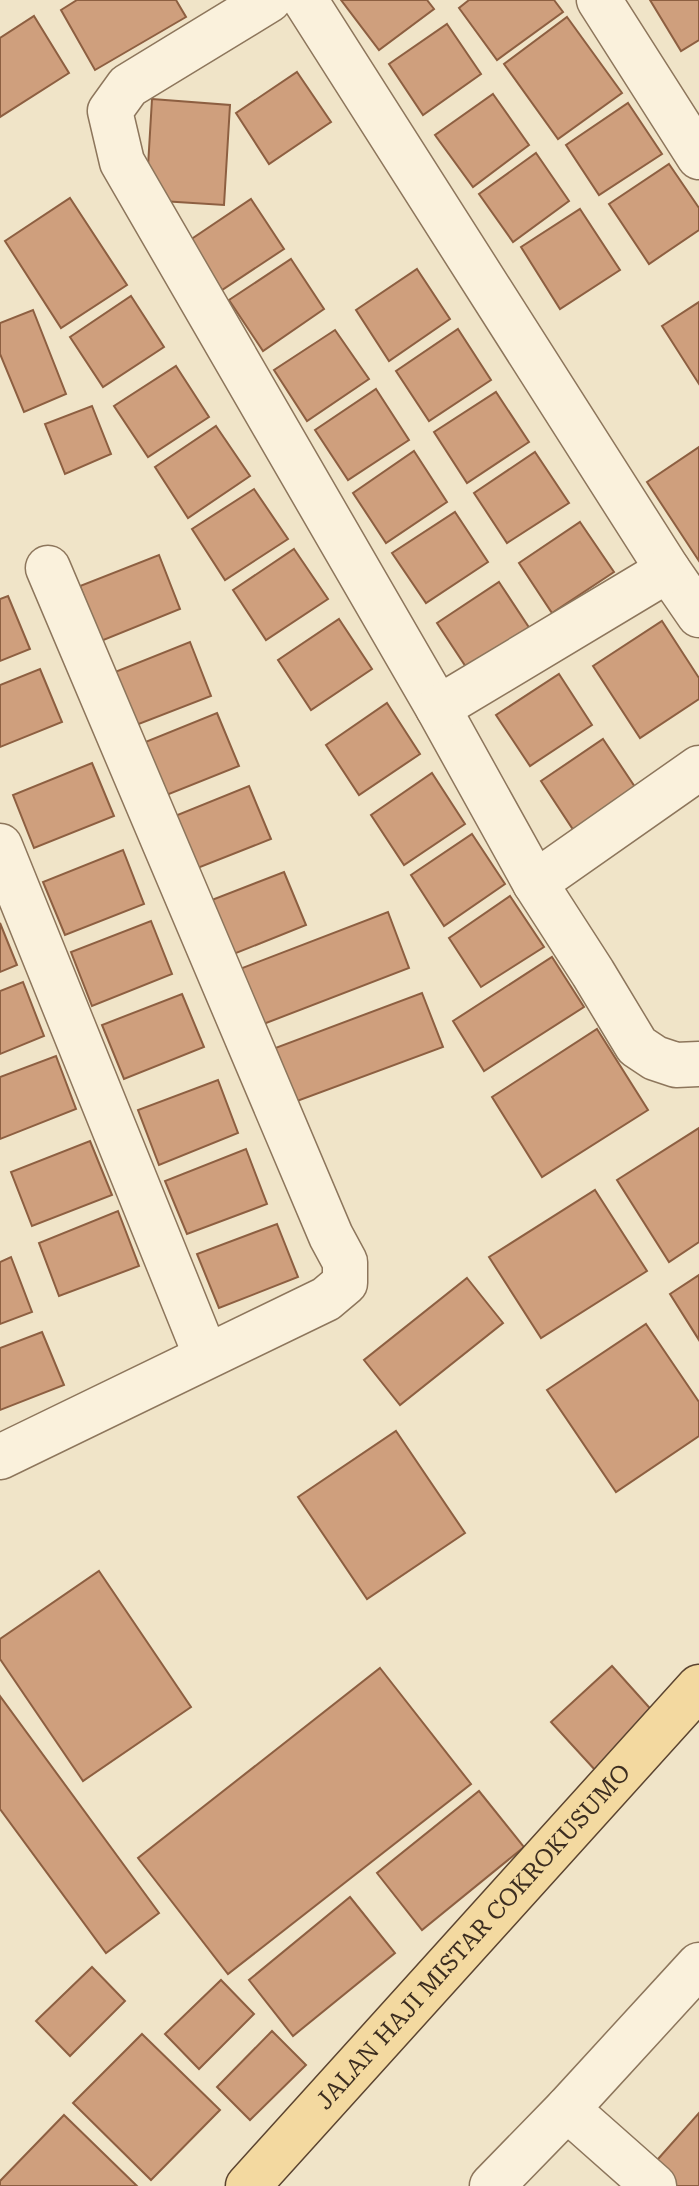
<svg xmlns="http://www.w3.org/2000/svg" width="699" height="2186" viewBox="0 0 699 2186" font-family="'Roboto Serif',serif">
  <style>
    .building { fill: #cf9f7d; stroke: #8d5f41; stroke-width: 2 }
    .lines { fill: none; stroke-linecap: round; stroke-linejoin: round }
    .street-casing { stroke: #8d765c; stroke-width: 47 }
    .primary-casing { stroke: #5b4430; stroke-width: 47 }
    .street { stroke: #faf1dc; stroke-width: 44 }
    .primary { stroke: #f3d9a0; stroke-width: 44 }
    .labels { text-anchor: middle; dominant-baseline: central; stroke-width: 8; stroke-linejoin: round; paint-order: stroke }
    .street-label { font-size: 24px; fill: #3d2e20; stroke: #f7eed8 }
  </style>
  <rect width="100%" height="100%" fill="#f0e4c8"/>
  <g class="building">
    <polygon points="77,0 176,0 186,17 95,70 61,10"/>
    <polygon points="341,0 427,0 434,9 379,50"/>
    <polygon points="469,0 554,0 563,12 497,60 459,8"/>
    <polygon points="650,0 699,0 699,40 681,51"/>
    <polygon points="34,16 69,73 0,117 0,38"/>
    <polygon points="567,17 622,93 558,139 504,64"/>
    <polygon points="447,24 481,74 423,115 389,64"/>
    <polygon points="297,72 331,122 269,164 236,113"/>
    <polygon points="493,94 529,145 473,187 435,135"/>
    <polygon points="152,99 230,105 224,205 146,200"/>
    <polygon points="628,103 662,154 599,195 566,145"/>
    <polygon points="536,153 569,201 513,242 479,194"/>
    <polygon points="669,164 699,208 699,230 649,264 609,204"/>
    <polygon points="70,198 127,285 61,328 5,241"/>
    <polygon points="251,199 284,249 222,290 190,240"/>
    <polygon points="580,209 620,270 560,309 521,247"/>
    <polygon points="291,259 324,309 263,351 229,300"/>
    <polygon points="417,269 450,319 389,361 356,310"/>
    <polygon points="131,296 164,347 103,387 70,337"/>
    <polygon points="699,302 699,384 662,326"/>
    <polygon points="33,310 66,394 24,412 0,354 0,323"/>
    <polygon points="458,329 491,380 429,421 396,371"/>
    <polygon points="335,330 369,379 307,421 274,370"/>
    <polygon points="176,366 209,417 148,457 114,406"/>
    <polygon points="376,389 409,440 348,480 315,430"/>
    <polygon points="496,392 529,442 467,483 434,432"/>
    <polygon points="92,406 111,454 65,474 45,424"/>
    <polygon points="216,426 250,476 188,518 155,467"/>
    <polygon points="699,447 699,561 647,482"/>
    <polygon points="414,451 447,502 386,543 353,493"/>
    <polygon points="535,452 569,503 507,543 474,493"/>
    <polygon points="254,489 288,539 225,580 192,529"/>
    <polygon points="455,512 488,562 426,603 392,553"/>
    <polygon points="580,522 614,572 552,613 519,563"/>
    <polygon points="294,549 328,599 266,640 233,590"/>
    <polygon points="159,555 180,609 101,641 80,586"/>
    <polygon points="499,582 532,632 470,673 437,623"/>
    <polygon points="8,596 30,649 0,661 0,599"/>
    <polygon points="339,619 372,669 311,710 278,660"/>
    <polygon points="662,621 699,678 699,699 640,738 593,666"/>
    <polygon points="190,642 211,696 131,727 110,674"/>
    <polygon points="40,669 62,722 0,747 0,685"/>
    <polygon points="559,674 592,725 530,766 496,715"/>
    <polygon points="387,703 420,754 359,795 326,745"/>
    <polygon points="217,713 239,766 159,798 138,745"/>
    <polygon points="603,739 637,790 574,831 541,781"/>
    <polygon points="92,763 114,816 34,848 13,795"/>
    <polygon points="432,773 465,824 404,865 371,815"/>
    <polygon points="249,786 271,839 190,871 170,818"/>
    <polygon points="472,834 505,884 444,926 411,875"/>
    <polygon points="123,850 144,904 65,935 43,882"/>
    <polygon points="284,872 306,925 226,957 204,903"/>
    <polygon points="510,896 544,947 481,987 449,938"/>
    <polygon points="388,912 409,968 253,1028 232,972"/>
    <polygon points="151,921 172,974 92,1006 71,952"/>
    <polygon points="0,923 17,965 0,972"/>
    <polygon points="552,957 584,1007 484,1071 453,1021"/>
    <polygon points="23,982 44,1036 0,1054 0,991"/>
    <polygon points="422,993 443,1047 289,1104 270,1050"/>
    <polygon points="182,994 204,1047 124,1079 102,1025"/>
    <polygon points="597,1029 648,1110 542,1177 492,1097"/>
    <polygon points="56,1056 76,1109 0,1139 0,1077"/>
    <polygon points="218,1080 238,1133 159,1165 138,1110"/>
    <polygon points="699,1128 699,1242 669,1262 617,1180"/>
    <polygon points="90,1141 112,1195 32,1226 11,1172"/>
    <polygon points="246,1149 267,1204 187,1234 165,1181"/>
    <polygon points="595,1190 647,1271 541,1338 489,1257"/>
    <polygon points="118,1211 139,1266 59,1296 39,1243"/>
    <polygon points="277,1224 298,1277 219,1308 197,1254"/>
    <polygon points="11,1257 32,1312 0,1324 0,1262"/>
    <polygon points="699,1275 699,1340 670,1294"/>
    <polygon points="467,1278 503,1323 400,1405 364,1360"/>
    <polygon points="646,1324 699,1402 699,1436 616,1492 547,1390"/>
    <polygon points="42,1332 64,1385 0,1410 0,1348"/>
    <polygon points="396,1431 465,1533 367,1599 298,1497"/>
    <polygon points="99,1571 191,1707 83,1781 0,1659 0,1639"/>
    <polygon points="612,1666 656,1715 596,1771 551,1722"/>
    <polygon points="380,1668 471,1784 228,1974 138,1858"/>
    <polygon points="0,1696 159,1913 106,1953 0,1809"/>
    <polygon points="479,1791 524,1847 422,1930 377,1873"/>
    <polygon points="350,1897 395,1953 293,2036 249,1980"/>
    <polygon points="92,1967 125,2001 70,2056 36,2021"/>
    <polygon points="221,1980 254,2014 199,2069 165,2034"/>
    <polygon points="272,2031 306,2065 250,2120 217,2087"/>
    <polygon points="142,2034 220,2110 151,2180 73,2103"/>
    <polygon points="699,2113 699,2186 671,2186 650,2168"/>
    <polygon points="64,2115 137,2186 0,2186 0,2181"/>
  </g>
  <g class="lines">
    <g class="street-casing">
      <g id="street">
        <polyline points="269,0 128,86 110,111 122,162 438,708 535,883 593,973 637,1046 655,1058 676,1065 699,1064"/>
        <polyline points="305,0 668,570 699,615"/>
        <polyline points="599,0 699,157"/>
        <polyline points="438,708 668,570"/>
        <polyline points="0,846 206,1356"/>
        <polyline points="535,883 699,768"/>
        <polyline points="0,1457 326,1299 345,1283 345,1262 331,1236 48,568"/>
        <polyline points="567,2109 654,2186"/>
        <polyline points="492,2186 567,2109 699,1965"/>
      </g>
    </g>
    <g class="primary-casing">
      <g id="primary">
        <path id="s1" d="M248,2186L699,1687"/>
      </g>
    </g>
    <use href="#street" class="street"/>
    <use href="#primary" class="primary"/>
  </g>
  <g class="labels">
    <g class="street-label">
      <text stroke="none"><textPath href="#s1" startOffset="336">JALAN HAJI MISTAR COKROKUSUMO</textPath></text>
    </g>
  </g>
</svg>
